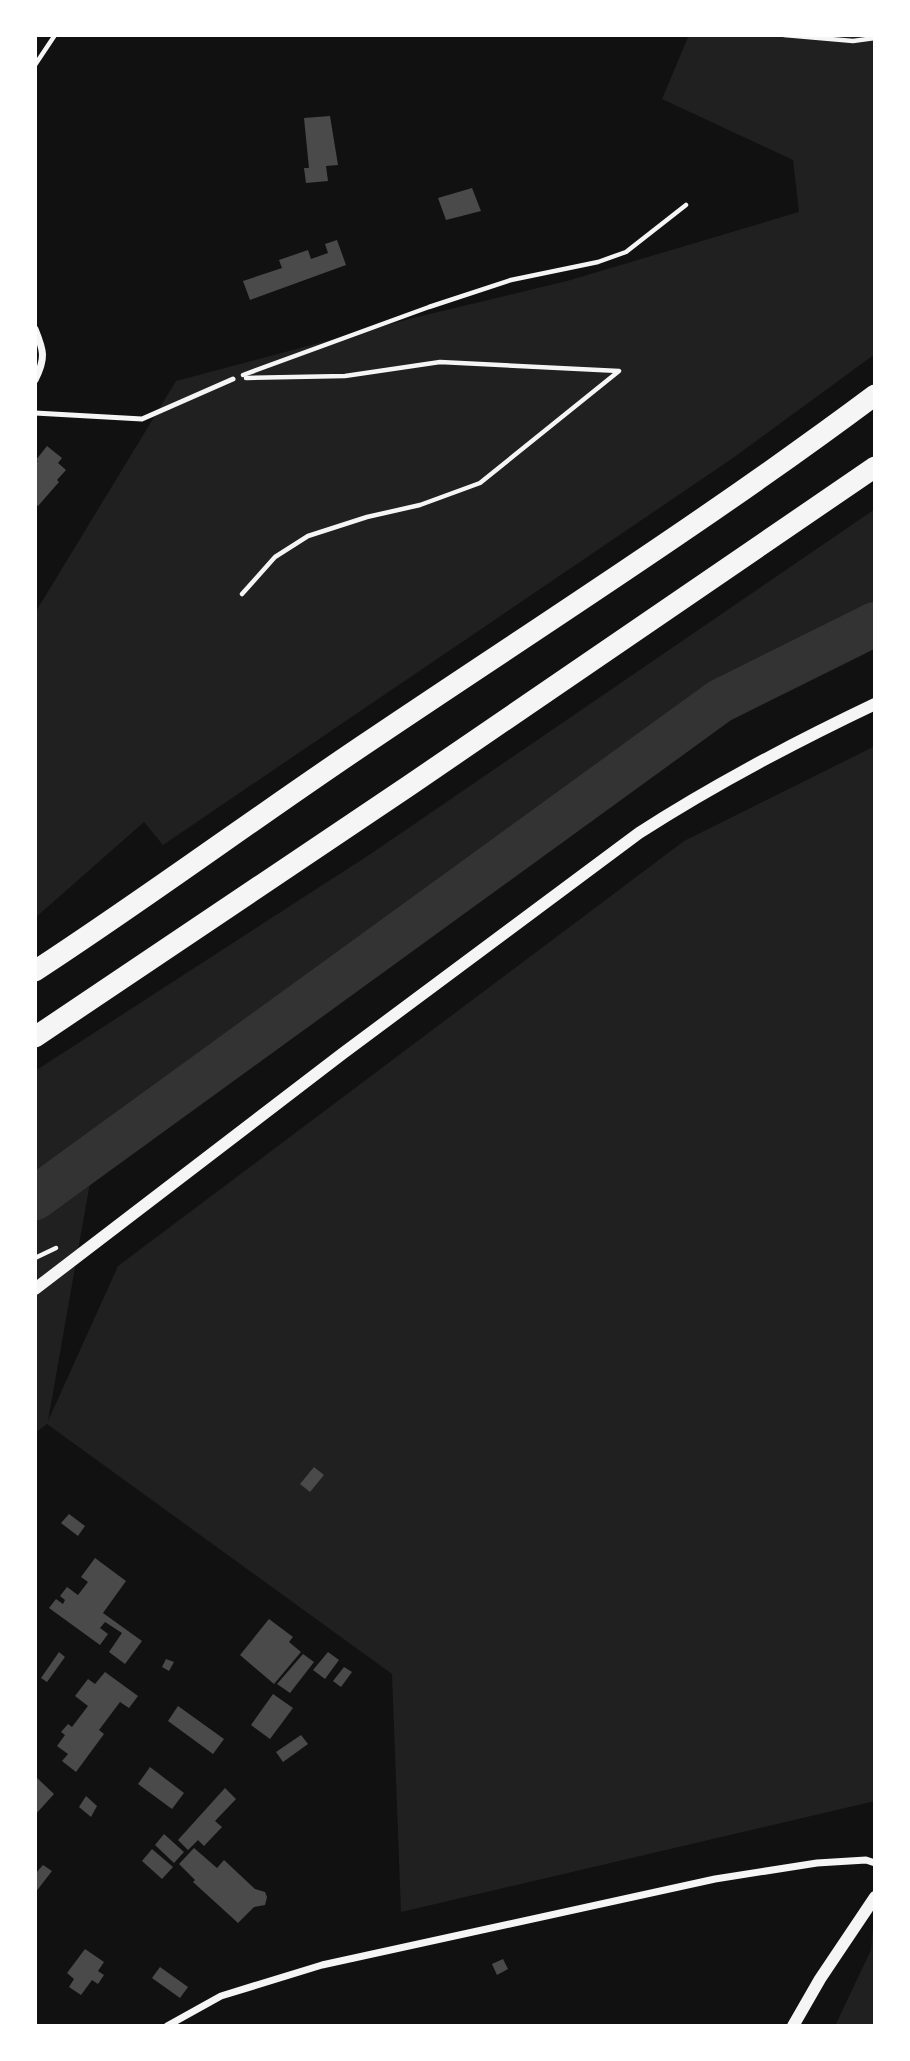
<svg xmlns="http://www.w3.org/2000/svg" width="910" height="2061" viewBox="0 0 910 2061" font-family="'Golos Text',sans-serif">
  <style>
    .green { fill: #202020 }
    .lines { fill: none; stroke-linecap: round; stroke-linejoin: round }
    .river { stroke: #333; stroke-width: 44 }
    .building { fill: #4a4a4a }
    .path { stroke: #f5f5f5; stroke-width: 4.5 }
    .service { stroke: #f5f5f5; stroke-width: 5 }
    .minor { stroke: #f5f5f5; stroke-width: 7 }
    .tertiary { stroke: #f5f5f5; stroke-width: 12 }
    .motorway { stroke: #f5f5f5; stroke-width: 21 }
  </style>
  <rect width="100%" height="100%" fill="#111"/>
  <g class="green">
    <polygon points="689,35 875,35 875,354 733,458 163,845 144,822 35,918 35,613 176,381 413,318 567,281 799,212 793,160 662,99"/>
    <polygon points="875,509 875,615 670,719 98,1137 48,1421 118,1266 684,841 875,746 875,1801 401,1912 392,1674 47,1424 35,1433 35,1071 369,855"/>
    <polygon points="875,1905 875,2026 835,2026 871,1950"/>
  </g>
  <g class="lines">
    <polyline class="river" points="35,1198 720,701 875,624"/>
  </g>
  <g class="building">
    <polygon points="330,116 338,165 326,166 328,181 306,183 304,168 309,168 304,118"/>
    <polygon points="472,188 481,211 446,220 438,198"/>
    <polygon points="337,240 346,265 250,300 243,281 282,268 279,260 308,250 311,259 328,253 325,244"/>
    <polygon points="47,446 62,458 58,463 66,470 57,480 59,482 38,506 35,503 35,464 38,461 36,460"/>
    <polygon points="314,1467 324,1475 310,1492 300,1484"/>
    <polygon points="69,1514 85,1526 78,1536 61,1523"/>
    <polygon points="95,1558 126,1581 103,1613 142,1641 125,1664 109,1652 122,1633 105,1622 100,1628 108,1634 100,1645 49,1608 56,1599 63,1604 65,1600 60,1596 67,1587 78,1595 88,1582 81,1577"/>
    <polygon points="269,1619 293,1637 289,1642 301,1652 274,1684 240,1655"/>
    <polygon points="59,1652 65,1657 47,1682 41,1678"/>
    <polygon points="328,1652 339,1660 325,1679 313,1670"/>
    <polygon points="303,1654 314,1662 290,1693 277,1684"/>
    <polygon points="166,1659 174,1662 169,1671 162,1667"/>
    <polygon points="344,1667 352,1672 341,1687 333,1681"/>
    <polygon points="105,1672 138,1696 129,1708 120,1702 99,1730 104,1734 76,1772 62,1761 68,1754 57,1746 65,1735 61,1732 68,1724 72,1727 88,1706 75,1696 88,1679 95,1684"/>
    <polygon points="273,1694 293,1708 270,1739 251,1725"/>
    <polygon points="178,1706 224,1739 213,1754 168,1721"/>
    <polygon points="301,1735 308,1744 283,1762 276,1752"/>
    <polygon points="150,1767 184,1793 172,1809 138,1784"/>
    <polygon points="35,1776 54,1794 35,1815"/>
    <polygon points="225,1788 236,1799 215,1821 222,1827 204,1846 198,1840 188,1850 178,1840"/>
    <polygon points="86,1796 97,1806 91,1817 79,1807"/>
    <polygon points="164,1834 184,1852 174,1863 155,1845"/>
    <polygon points="194,1848 217,1868 224,1860 255,1889 265,1892 267,1897 265,1905 254,1907 238,1923 193,1882 195,1880 179,1864"/>
    <polygon points="152,1849 173,1867 162,1879 142,1861"/>
    <polygon points="43,1865 52,1871 35,1893 35,1874"/>
    <polygon points="85,1949 104,1962 98,1971 104,1975 98,1984 92,1980 81,1995 69,1987 74,1979 67,1973"/>
    <polygon points="503,1959 508,1969 497,1975 492,1964"/>
    <polygon points="160,1967 188,1987 180,1998 152,1978"/>
  </g>
  <g class="lines">
    <g class="path">
      <polyline points="784,35 853,41 875,38"/>
      <polyline points="35,65 55,35"/>
      <polyline points="243,375 429,307 511,280 598,262 626,252 686,205"/>
      <polyline points="242,594 275,557 308,536 367,517 420,505 480,483 619,371 440,362 345,376 246,378"/>
      <polyline points="35,1258 56,1248"/>
    </g>
    <polyline class="service" points="35,413 142,419 233,379"/>
    <g class="minor">
      <path d="M35,329C44,351 46,358 35,380"/>
      <polyline points="167,2026 221,1996 322,1965 715,1879 817,1863 866,1860 875,1863"/>
    </g>
    <g class="tertiary">
      <path d="M35,1289L342,1054L639,833C715,784 793,743 875,704"/>
      <polyline points="793,2026 820,1979 875,1897"/>
    </g>
    <g class="motorway">
      <path d="M35,971C150,896 260,814 374,738C542,625 713,516 875,395"/>
      <polyline points="35,1037 410,785 875,467"/>
    </g>
  </g>
  <rect width="910" height="2061" fill="none" stroke="#ffffff" stroke-width="74"/>
</svg>
